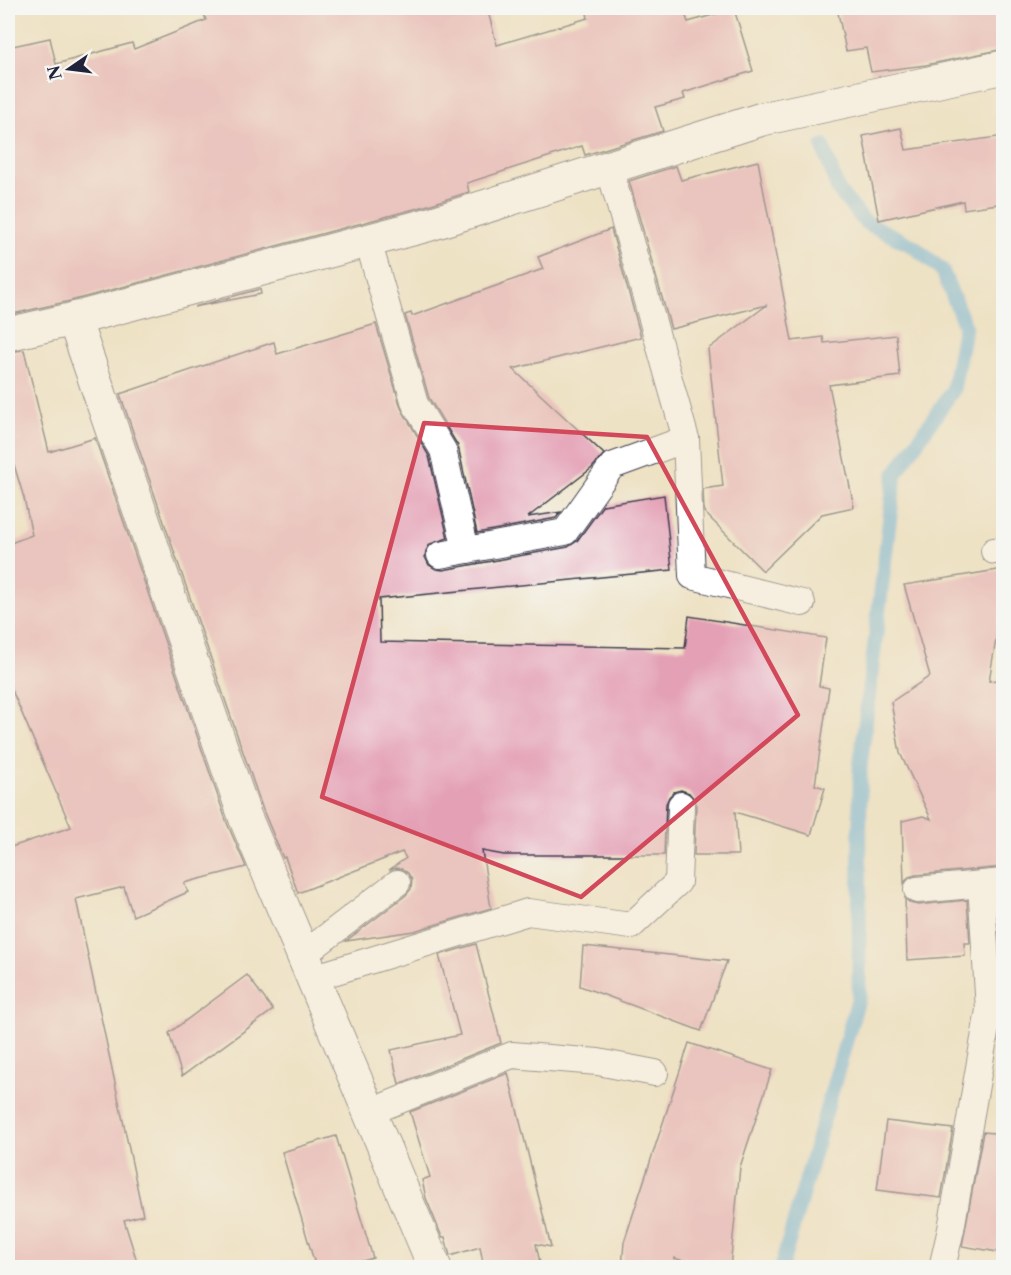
<svg xmlns="http://www.w3.org/2000/svg" width="1011" height="1275" viewBox="0 0 1011 1275" font-family="'Libre Caslon Text',serif">
  <style>
    .lines { fill: none; stroke-linecap: round; stroke-linejoin: round }
    .stream { stroke: #66b1de; stroke-width: 15 }
    .building { fill: #e4a0b5 }
    .lane-casing { stroke: #413f50; stroke-width: 28 }
    .street-casing { stroke: #413f50; stroke-width: 35 }
    .lane { stroke: #fff; stroke-width: 26 }
    .street { stroke: #fff; stroke-width: 33 }
    .marked { fill: none; stroke: #d1495b; stroke-width: 4.5; stroke-linejoin: round }
  </style>
  <rect width="100%" height="100%" fill="#f6f6f2"/>
  <filter id="ink" filterUnits="userSpaceOnUse"><feTurbulence type="fractalNoise" baseFrequency=".0167" numOctaves="2"/><feDisplacementMap in="SourceGraphic" scale="12" xChannelSelector="R" yChannelSelector="G"/><feConvolveMatrix kernelMatrix="1 2 1 2 8 2 1 2 1" color-interpolation-filters="sRGB"/></filter>
  <filter id="wash" filterUnits="userSpaceOnUse"><feTurbulence type="fractalNoise" baseFrequency=".008" numOctaves="4" result="noise"/><feDisplacementMap in="SourceGraphic" scale="24" xChannelSelector="R" yChannelSelector="G"/><feGaussianBlur stdDeviation="1.35" result="paint"/><feColorMatrix in="noise" values="0 0 0 0 0 0 0 0 0 0 0 0 0 0 0 0 0 1.4 0 .05"/><feComposite in="paint" operator="in"/></filter>
  <g filter="url(#wash)">
    <rect width="100%" height="100%" fill="#eee2c5"/>
    <g class="lines">
      <polyline class="stream" points="781,1268 859,996 860,768 895,474 953,390 965,326 942,270 913,246 865,222 838,190 823,146"/>
    </g>
    <g id="blocks">
      <g class="building">
        <polygon points="202,8 487,8 497,45 588,18 586,8 683,8 688,22 734,9 753,71 683,93 685,99 655,107 663,131 585,155 582,146 467,183 469,192 422,207 70,301 8,315 8,47 50,38 56,64 132,43 134,49 206,20"/>
        <polygon points="837,8 1004,8 1004,49 926,65 871,72 866,48 846,51"/>
        <polygon points="901,128 906,150 1004,136 1004,203 964,209 963,201 879,220 863,136"/>
        <polygon points="758,161 792,341 823,337 824,343 896,335 900,376 829,385 854,507 822,514 763,571 704,512 703,489 723,486 708,349 767,305 671,329 629,181 676,166 681,180"/>
        <polygon points="611,229 641,337 513,369 604,454 592,468 528,517 561,512 556,518 477,533 458,446 429,398 405,315 411,313 412,316 543,269 538,257"/>
        <polygon points="260,289 261,294 194,307"/>
        <polygon points="376,324 401,408 429,456 448,538 430,544 426,551 425,557 429,565 436,569 443,570 568,547 577,541 603,505 664,495 672,570 379,599 380,642 685,648 689,616 826,638 819,686 829,688 815,785 825,788 811,835 735,812 738,855 694,855 696,805 694,799 689,793 681,790 674,792 669,797 666,804 664,855 504,855 482,851 491,908 414,931 346,941 406,895 411,889 412,880 408,873 402,869 396,868 389,870 406,858 402,852 298,893 285,857 283,858 263,810 120,394 274,342 277,354"/>
        <polygon points="24,350 49,452 95,438 227,823 246,867 184,883 188,892 133,916 124,887 76,899 143,1215 124,1220 139,1268 8,1268 8,848 71,827 8,681 8,544 32,535 24,498 8,445 8,352"/>
        <polygon points="1004,569 1004,592 989,681 1004,679 1004,867 916,875 909,877 904,883 902,821 923,816 931,819 900,753 891,702 930,676 904,585"/>
        <polygon points="1004,897 1004,945 1000,945 997,898"/>
        <polygon points="905,898 910,903 918,905 967,900 970,943 964,943 965,956 907,960"/>
        <polygon points="476,944 501,1043 399,1084 391,1050 460,1035 439,955"/>
        <polygon points="583,946 727,961 701,1031 580,986"/>
        <polygon points="247,975 273,1010 182,1076 169,1033"/>
        <polygon points="689,1043 772,1070 740,1167 730,1268 702,1268 675,1258 673,1268 622,1268 624,1242"/>
        <polygon points="508,1073 551,1247 536,1244 541,1268 484,1268 480,1247 450,1256 445,1237 442,1237 426,1198 422,1180 430,1177 410,1112"/>
        <polygon points="886,1121 953,1129 941,1198 877,1190"/>
        <polygon points="983,1132 1004,1134 1004,1253 962,1246"/>
        <polygon points="336,1136 373,1258 339,1268 316,1268 282,1152"/>
      </g>
    </g>
  </g>
  <g filter="url(#ink)">
    <use href="#blocks" fill-opacity="0" stroke="#413f50" stroke-width="1.5"/>
    <g class="lines">
      <g class="lane-casing">
        <g id="lane">
          <polyline points="609,167 686,439 692,576 802,603"/>
          <polyline points="368,241 415,404 443,450 466,550"/>
          <polyline points="994,551 1004,550"/>
          <polyline points="440,555 565,532 612,466 686,439"/>
          <polyline points="917,890 1004,882"/>
          <polyline points="303,955 397,883"/>
          <polyline points="313,978 528,912 631,926 678,882 681,805"/>
          <polyline points="370,1112 512,1055 598,1062 655,1073"/>
          <polyline points="942,1268 951,1229 989,1010 981,884"/>
        </g>
      </g>
      <g class="street-casing">
        <g id="street">
          <polyline points="74,319 245,817 435,1268"/>
          <polyline points="8,334 74,319 427,225 762,119 1004,67"/>
        </g>
      </g>
      <use href="#lane" class="lane"/>
      <use href="#street" class="street"/>
    </g>
  </g>
  <path d="M0 0H1011V1275H0ZM424,423L647,437L798,715L581,897L322,797Z" fill="#eee2c5" fill-opacity=".55" fill-rule="evenodd"/>
  <path class="marked" d="M424,423L647,437L798,715L581,897L322,797Z"/>
  <rect width="1011" height="1275" fill="none" stroke="#f6f6f2" stroke-width="30"/>
  <g transform="translate(69 69) rotate(256)" stroke="#f6f6f2" stroke-width="4.5" paint-order="stroke">
  <path d="M0-4.5L10 22L0 15L-10 22Z" fill="#22223b"/>
  <text y="-9" font-size="16" font-weight="bold" text-anchor="middle" fill="#22223b">N</text>
  </g>
</svg>
